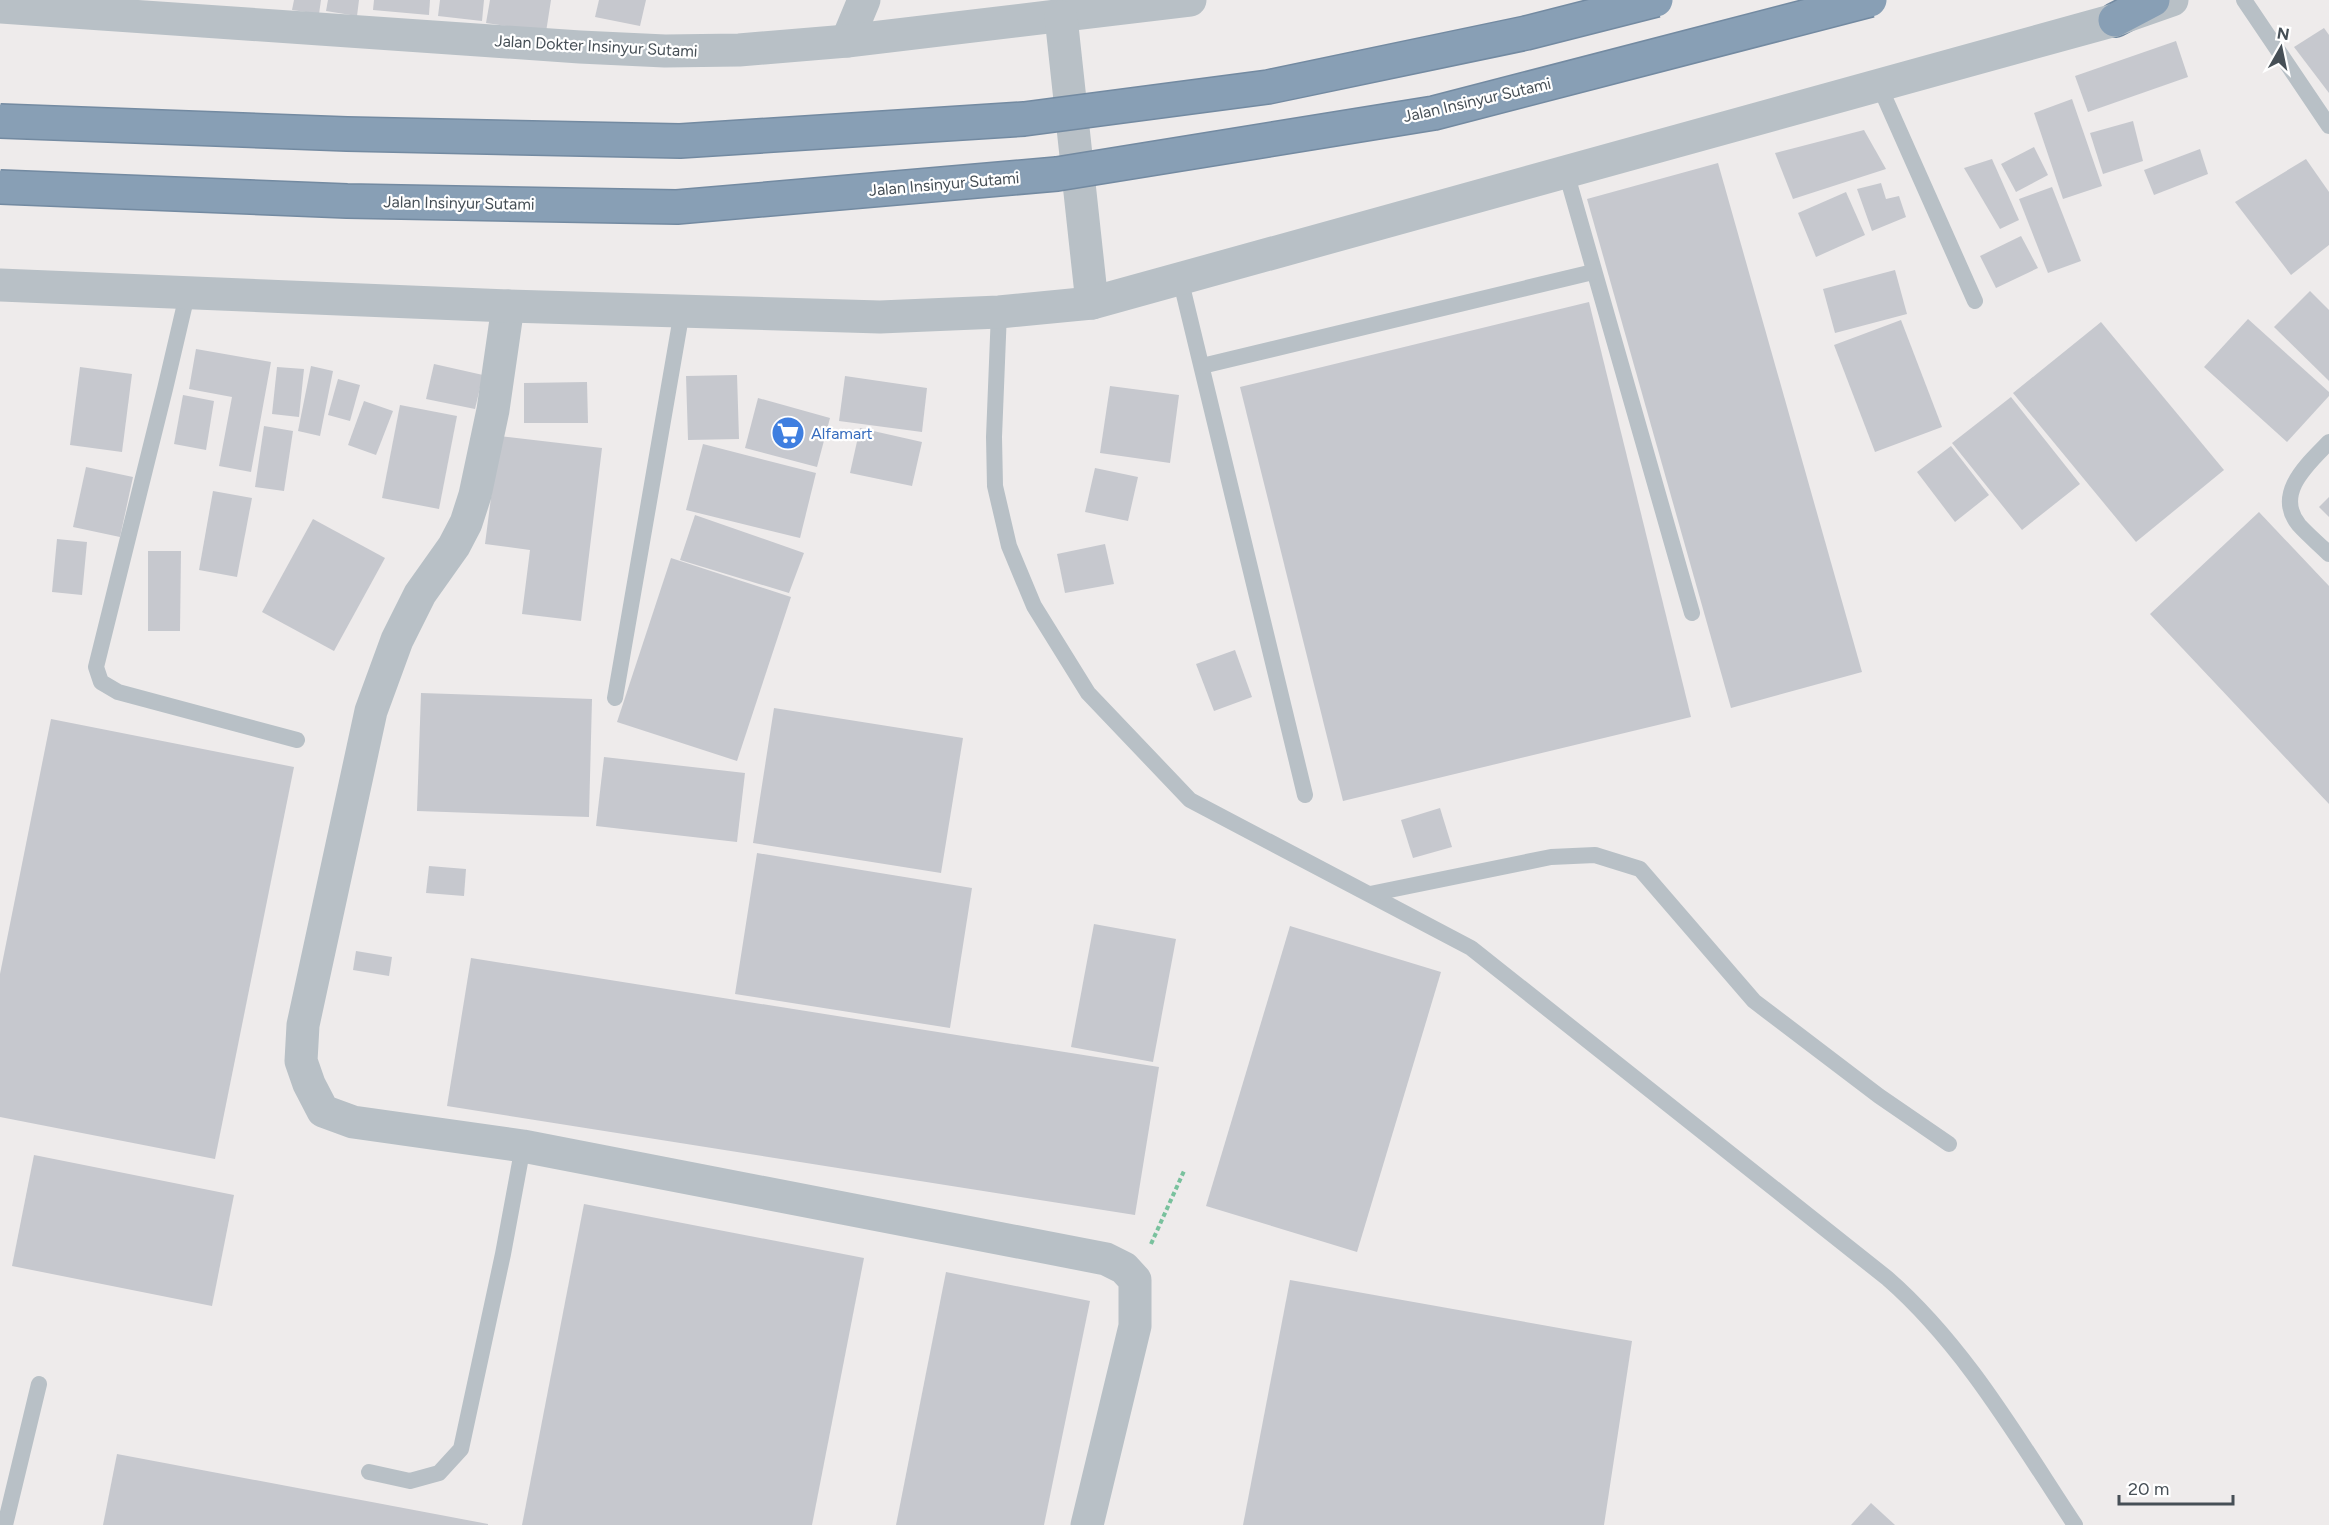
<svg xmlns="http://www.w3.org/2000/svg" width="2329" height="1525" viewBox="0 0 2329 1525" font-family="Figtree,sans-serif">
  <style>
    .building { fill: #c6c8ce }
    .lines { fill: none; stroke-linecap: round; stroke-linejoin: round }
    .motorway-casing { stroke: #738aa1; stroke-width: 36 }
    .path { stroke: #79c19d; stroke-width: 4; stroke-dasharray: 4.5 3; stroke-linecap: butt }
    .service { stroke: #b8c0c6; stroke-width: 16 }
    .minor { stroke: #b8c0c6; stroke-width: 33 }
    .tertiary { stroke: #b8c0c6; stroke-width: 33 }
    .motorway { stroke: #889fb5; stroke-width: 33 }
    .motorway-bridge-casing { stroke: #738aa1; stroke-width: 36; stroke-linecap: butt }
    .motorway-bridge { stroke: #889fb5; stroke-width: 33 }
    .labels { text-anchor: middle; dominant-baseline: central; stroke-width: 4.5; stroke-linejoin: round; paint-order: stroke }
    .street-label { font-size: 16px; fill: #464f56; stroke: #fff }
    .shop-label { font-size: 16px; fill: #366cbe; stroke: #fff; text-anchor: start }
  </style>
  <rect width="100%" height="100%" fill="#eeebeb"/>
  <g class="building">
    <polygon points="294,0 321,0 319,14 292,10"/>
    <polygon points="328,0 359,0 357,16 326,11"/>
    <polygon points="374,0 430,0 429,15 373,10"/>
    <polygon points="440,0 484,0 482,21 438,16"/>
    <polygon points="490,0 551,0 546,32 486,23"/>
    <polygon points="599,0 646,0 640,26 595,17"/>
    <polygon points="2324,28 2329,35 2329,93 2294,47"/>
    <polygon points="2176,41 2188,77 2088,112 2075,76"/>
    <polygon points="2072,99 2102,186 2063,199 2034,113"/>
    <polygon points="2133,121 2143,161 2103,174 2090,133"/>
    <polygon points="1864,130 1886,169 1793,199 1775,153"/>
    <polygon points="2034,147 2048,175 2016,192 2001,164"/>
    <polygon points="2200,149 2208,174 2154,195 2144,170"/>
    <polygon points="1992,159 2019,220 2000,229 1964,168"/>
    <polygon points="2306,159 2329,192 2329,245 2291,275 2235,202"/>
    <polygon points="1718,163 1862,672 1731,708 1587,199"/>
    <polygon points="1881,183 1886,199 1899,196 1906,217 1872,231 1857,189"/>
    <polygon points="2052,187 2081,261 2048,273 2019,199"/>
    <polygon points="1846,192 1865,235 1816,257 1798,213"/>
    <polygon points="2021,236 2038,268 1996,288 1980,256"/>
    <polygon points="1895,270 1907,314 1835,333 1823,289"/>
    <polygon points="2310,291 2329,310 2329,381 2274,327"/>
    <polygon points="1589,302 1691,717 1343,801 1240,387"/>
    <polygon points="2248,319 2329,392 2329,396 2287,442 2204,367"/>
    <polygon points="1901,320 1942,427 1875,452 1834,345"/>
    <polygon points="2101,322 2224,470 2136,542 2013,393"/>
    <polygon points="196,349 271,362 251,472 219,466 232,397 189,389"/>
    <polygon points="434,364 483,375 475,409 426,399"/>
    <polygon points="311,366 333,371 320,436 298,431"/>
    <polygon points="80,367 132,374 122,452 70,445"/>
    <polygon points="277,367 304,369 299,417 272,414"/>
    <polygon points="737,375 739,439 688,440 686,376"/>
    <polygon points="845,376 927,388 922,432 839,421"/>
    <polygon points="338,379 360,385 350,421 328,415"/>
    <polygon points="587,382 588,423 524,423 524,383"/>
    <polygon points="1110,386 1179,395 1170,463 1100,453"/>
    <polygon points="183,395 214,401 206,450 174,444"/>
    <polygon points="2011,397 2080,484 2022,530 1952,443"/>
    <polygon points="758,398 830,418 817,467 745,448"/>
    <polygon points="364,401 393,411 376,455 348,445"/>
    <polygon points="400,405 457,416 439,509 382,498"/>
    <polygon points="264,426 293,431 284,491 255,487"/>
    <polygon points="860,428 922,442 912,486 850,473"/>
    <polygon points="499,436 602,448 581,621 522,614 530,550 485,544"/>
    <polygon points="703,444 816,473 800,538 686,510"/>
    <polygon points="1951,446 1989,495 1955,522 1917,472"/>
    <polygon points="86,467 133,477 120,537 73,527"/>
    <polygon points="1095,468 1138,477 1128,521 1085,512"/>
    <polygon points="213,491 252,498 237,577 199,570"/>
    <polygon points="2329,497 2329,517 2319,507"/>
    <polygon points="2259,512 2329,586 2329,804 2150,614"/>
    <polygon points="695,515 804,553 789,593 680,560"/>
    <polygon points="313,519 385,558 334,651 262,612"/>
    <polygon points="57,539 87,542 82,595 52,592"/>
    <polygon points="1105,544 1114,584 1065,593 1057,554"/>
    <polygon points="148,551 181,551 180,631 148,631"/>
    <polygon points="671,558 791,597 737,761 617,722"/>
    <polygon points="1235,650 1252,697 1214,711 1196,664"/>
    <polygon points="421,693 592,699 589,817 417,811"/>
    <polygon points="774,708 963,738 941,873 753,843"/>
    <polygon points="51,719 294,767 215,1159 0,1117 0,974"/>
    <polygon points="604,757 745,773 737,842 596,826"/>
    <polygon points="1440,808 1452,847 1413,858 1401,820"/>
    <polygon points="757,853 972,888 950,1028 735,994"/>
    <polygon points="429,866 466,869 464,896 426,893"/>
    <polygon points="1094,924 1176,939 1153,1062 1071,1047"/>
    <polygon points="1290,926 1441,972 1357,1252 1206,1206"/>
    <polygon points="356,951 392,957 389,976 353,970"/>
    <polygon points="471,958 1159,1067 1135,1215 447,1106"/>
    <polygon points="34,1155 234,1195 212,1306 12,1266"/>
    <polygon points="584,1204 864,1258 812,1525 522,1525"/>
    <polygon points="946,1272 1090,1301 1044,1525 896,1525"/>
    <polygon points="1290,1280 1632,1341 1604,1525 1243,1525"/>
    <polygon points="117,1454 488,1524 488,1525 103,1525"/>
    <polygon points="1871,1503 1895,1525 1851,1525"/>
  </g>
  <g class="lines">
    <g class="motorway-casing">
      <polyline id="motorway" points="2115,20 2153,0"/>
    </g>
    <polyline class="path" points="1151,1244 1184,1171"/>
    <g class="service">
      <polyline points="2244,0 2329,126"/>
      <polyline points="1879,85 1975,301"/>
      <polyline points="1566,172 1692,613"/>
      <polyline points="1180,278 1305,795"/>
      <polyline points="187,295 165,389 96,667 101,682 118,692 297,740"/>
      <path d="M999,312L994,437L995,486L1009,546L1034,606L1088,693L1190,800L1471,948L1887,1278C1965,1346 2018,1439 2075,1525"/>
      <polyline points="1202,366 1593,272"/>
      <path d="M2329,442C2309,463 2273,493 2299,525C2308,535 2319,544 2329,554"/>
      <polyline points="615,698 682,311"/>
      <polyline points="1370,894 1551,857 1595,855 1640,869 1754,1001 1879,1096 1949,1144"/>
      <polyline points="369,1472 410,1481 439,1473 461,1449 503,1254 523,1146"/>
      <polyline points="5,1525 39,1384"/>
    </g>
    <g class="minor">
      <polyline points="847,41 864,0"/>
      <polyline points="508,306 493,410 475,495 466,523 454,546 420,594 397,640 371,711 303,1025 301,1061 309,1084 323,1111 353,1122 523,1146 1106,1259 1124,1268 1135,1280 1135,1326 1087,1525"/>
    </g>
    <g class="tertiary">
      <polyline points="0,7 580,47 665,51 739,50 847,41 1190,0"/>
      <polyline points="1061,17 1092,303"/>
      <polyline points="0,285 508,306 880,317 999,312 1092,303 2115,20 2172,0"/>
    </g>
    <use href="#motorway" class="motorway"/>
    <g class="motorway-bridge-casing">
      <g id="motorway-bridge">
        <polyline points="0,121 347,134 680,141 1024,119 1268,87 1526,33 1656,0"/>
        <polyline points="0,187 347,201 677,207 1057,174 1434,113 1870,0"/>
      </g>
    </g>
    <use href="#motorway-bridge" class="motorway-bridge"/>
  </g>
  <defs>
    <g id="supermarket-disc" transform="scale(1.725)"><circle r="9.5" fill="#3f7fe0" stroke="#fff"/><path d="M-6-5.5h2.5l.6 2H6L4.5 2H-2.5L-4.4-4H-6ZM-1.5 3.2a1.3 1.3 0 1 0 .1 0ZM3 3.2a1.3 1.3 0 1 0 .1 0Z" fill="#fff"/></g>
  </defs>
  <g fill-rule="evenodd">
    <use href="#supermarket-disc" x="788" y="433"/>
  </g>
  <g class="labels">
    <g class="street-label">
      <text transform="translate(596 46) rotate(3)">Jalan Dokter Insinyur Sutami</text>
      <text transform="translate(1477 100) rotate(-13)">Jalan Insinyur Sutami</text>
      <text transform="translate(944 184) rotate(-5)">Jalan Insinyur Sutami</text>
      <text transform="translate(459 203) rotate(1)">Jalan Insinyur Sutami</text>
    </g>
    <g class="shop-label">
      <text x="811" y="433">Alfamart</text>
    </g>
  </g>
  <g transform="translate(2281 48) rotate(9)" stroke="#ffffff" stroke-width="4.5" paint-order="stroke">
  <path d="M0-4.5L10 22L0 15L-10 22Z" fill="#464f56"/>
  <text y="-9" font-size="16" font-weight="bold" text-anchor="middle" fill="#464f56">N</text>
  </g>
  <path d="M2119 1495v9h114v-9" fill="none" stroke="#464f56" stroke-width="3"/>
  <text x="2128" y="1495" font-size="18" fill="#464f56" stroke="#ffffff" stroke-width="4.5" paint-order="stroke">20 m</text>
</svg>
